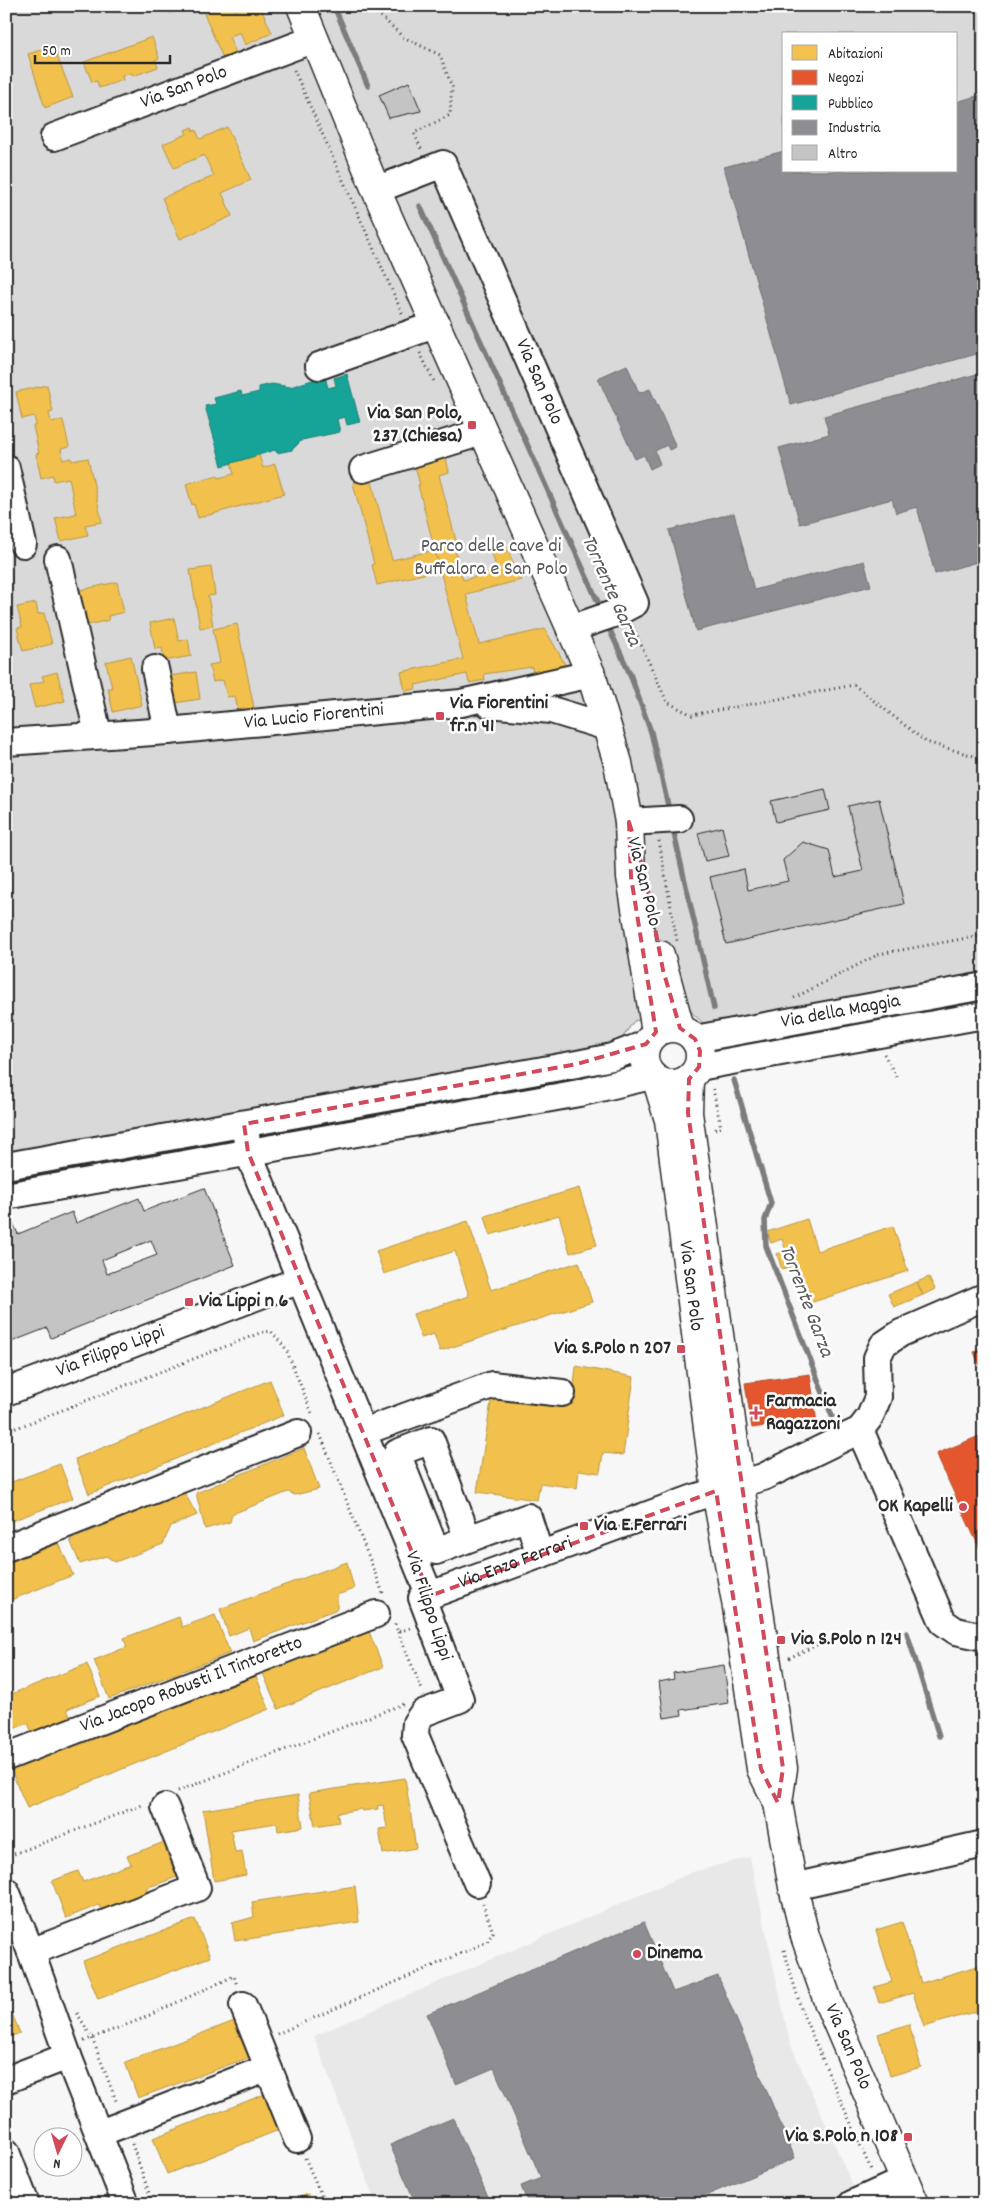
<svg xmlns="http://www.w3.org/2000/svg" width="990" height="2210" viewBox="0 0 990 2210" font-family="Dekko,sans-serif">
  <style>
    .built { fill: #e8e8e8 }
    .green { fill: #d9d9d9; stroke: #828282; fill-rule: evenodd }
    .homes { fill: #f2c14e; stroke: #b69444 }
    .shops { fill: #e4572e; stroke: #ac4a2d }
    .public { fill: #17a398; stroke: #1d7f77 }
    .industry { fill: #8d8d92; stroke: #707073 }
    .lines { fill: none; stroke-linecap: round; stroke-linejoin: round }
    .stream { stroke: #7b7b7b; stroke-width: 5.5 }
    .building { fill: #c4c4c4; stroke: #2b2b2b; fill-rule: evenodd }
    .minor-casing { stroke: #2b2b2b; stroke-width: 30 }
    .major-casing { stroke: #2b2b2b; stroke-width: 31 }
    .path { stroke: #2b2b2b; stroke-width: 3; stroke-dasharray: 1 4; stroke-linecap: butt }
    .minor { stroke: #fff; stroke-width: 26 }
    .major { stroke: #fff; stroke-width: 28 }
    .marked { fill: none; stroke: #d1495b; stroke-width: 4; stroke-dasharray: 10 6; stroke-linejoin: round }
    .poi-dot { fill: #d1495b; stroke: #fff; stroke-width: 2 }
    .labels { text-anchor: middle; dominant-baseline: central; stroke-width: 5; stroke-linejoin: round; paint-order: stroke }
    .street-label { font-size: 20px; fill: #2b2b2b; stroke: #fff }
    .poi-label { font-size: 20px; font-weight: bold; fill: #2b2b2b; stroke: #fff; text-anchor: start }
    .park-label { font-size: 20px; fill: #565656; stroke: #fff }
    .water-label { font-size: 21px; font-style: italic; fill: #5a5a5a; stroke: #fff }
  </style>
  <rect width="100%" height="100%" fill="#f7f7f7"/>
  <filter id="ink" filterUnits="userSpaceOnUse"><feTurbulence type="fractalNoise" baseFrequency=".02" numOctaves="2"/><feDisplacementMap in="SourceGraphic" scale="10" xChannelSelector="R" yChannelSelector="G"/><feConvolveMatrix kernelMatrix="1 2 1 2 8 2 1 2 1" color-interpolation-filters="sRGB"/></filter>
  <g filter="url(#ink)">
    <polygon class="built" points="750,1857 790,2043 855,2191 826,2204 376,2204 314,2036 693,1872"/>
    <path class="green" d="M6,6H984V975L705,1025L688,1009L634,1021L623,1037L608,1044L6,1154ZM784,34H956V171H784Z"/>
    <g class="homes">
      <polygon points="223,6 232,6 234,11 244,6 260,6 272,33 245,45 240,32 229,37 239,59 226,65 204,14"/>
      <polygon points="152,37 159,58 155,60 158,67 133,76 132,73 122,76 123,80 99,88 97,81 92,82 84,62"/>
      <polygon points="53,46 73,97 45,108 28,54"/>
      <polygon points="192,127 193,131 196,130 200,139 227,127 251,180 222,193 232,216 180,239 162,198 214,176 204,155 174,168 163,144 187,134 185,130"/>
      <polygon points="47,385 53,412 49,413 51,422 63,420 69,447 61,449 63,460 71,458 72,461 88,458 102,522 85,525 88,535 61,541 55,518 76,514 69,478 54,481 53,475 41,478 36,454 39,453 33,426 36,425 34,416 22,419 16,392"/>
      <polygon points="259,455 263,468 275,464 284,494 198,518 194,504 192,505 186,484 218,475 219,478 234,474 231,463"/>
      <polygon points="446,458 449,472 439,475 456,541 453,542 463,580 497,571 489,542 503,539 521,580 466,594 479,644 545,629 566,666 533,674 532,667 484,674 485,680 469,683 467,674 415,685 416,689 405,691 401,672 463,659 418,485 420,485 415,466"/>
      <polygon points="371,478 392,560 435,550 440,570 377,585 372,565 374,564 353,483"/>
      <polygon points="211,567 215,595 208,596 213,626 200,628 190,570"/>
      <polygon points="117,582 124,612 108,616 109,620 84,626 76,591"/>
      <polygon points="36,603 38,614 44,613 52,644 23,651 17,628 22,627 17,607"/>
      <polygon points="174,618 179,641 188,639 191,656 164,661 162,648 155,649 150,623"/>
      <polygon points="237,624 255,713 239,716 235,696 227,697 223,680 213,682 209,665 220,663 213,629"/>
      <polygon points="131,656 142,705 113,712 108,688 112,688 106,662"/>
      <polygon points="57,672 65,701 35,708 29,685 44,681 42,676"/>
      <polygon points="196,672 200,699 168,704 163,677"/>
      <polygon points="579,1188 597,1245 570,1253 559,1215 490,1235 485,1216"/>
      <polygon points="807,1219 817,1251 893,1226 908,1271 807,1304 794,1266 782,1270 777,1254 786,1251 782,1239 771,1243 767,1232"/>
      <polygon points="468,1221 491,1290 579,1262 592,1302 440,1351 434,1334 421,1338 413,1314 469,1296 455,1251 384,1274 376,1251"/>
      <polygon points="929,1277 935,1289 923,1295 917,1282"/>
      <polygon points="917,1282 923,1295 894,1307 888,1294"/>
      <polygon points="576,1366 634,1377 623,1455 603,1453 600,1473 579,1470 577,1488 540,1483 537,1500 477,1492 492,1395 572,1404"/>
      <polygon points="270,1380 284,1415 89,1494 75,1459"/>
      <polygon points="304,1448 319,1489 295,1495 288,1492 232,1514 230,1522 205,1529 196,1493"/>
      <polygon points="60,1464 73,1498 6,1523 6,1484"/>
      <polygon points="184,1492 197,1515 171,1526 163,1544 115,1562 106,1556 80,1564 70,1540"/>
      <polygon points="58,1541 73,1575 6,1602 6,1562"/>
      <polygon points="347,1562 354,1589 337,1595 337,1609 253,1641 249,1628 229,1636 220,1609"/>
      <polygon points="215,1615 230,1653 109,1699 94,1660 127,1647 124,1638 179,1617 182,1627"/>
      <polygon points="368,1629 383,1667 278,1709 262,1671"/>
      <polygon points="87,1664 100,1696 67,1709 70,1717 32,1733 28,1723 6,1732 6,1696"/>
      <polygon points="254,1671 269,1709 27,1808 11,1770"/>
      <polygon points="405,1778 416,1848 383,1854 379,1829 387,1828 383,1805 377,1806 378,1809 362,1811 361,1809 337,1813 339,1822 315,1826 309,1793"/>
      <polygon points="298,1795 303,1827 278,1831 277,1823 231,1830 235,1852 242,1851 246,1875 214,1881 203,1810"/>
      <polygon points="167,1841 180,1876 146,1888 149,1896 103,1914 99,1905 66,1918 52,1881 78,1871 83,1882 131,1864 127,1856"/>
      <polygon points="355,1886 359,1922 235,1941 232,1923 254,1917 252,1902"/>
      <polygon points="984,1896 984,1927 976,1899"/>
      <polygon points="195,1919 210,1957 98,1999 83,1961"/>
      <polygon points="902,1922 921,1983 984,1964 984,2009 924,2027 913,1993 879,2003 874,1987 892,1982 876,1930"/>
      <polygon points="6,1999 20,2033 6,2038"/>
      <polygon points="240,2019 253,2056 138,2098 125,2062"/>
      <polygon points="909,2024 921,2067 890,2076 878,2034"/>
      <polygon points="265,2094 279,2130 167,2174 153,2138"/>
      <polygon points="308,2194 312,2204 282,2204"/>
    </g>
    <g class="shops">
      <polygon points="167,6 185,6 186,9 169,13"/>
      <polygon points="984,1348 984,1376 974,1352"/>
      <polygon points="810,1374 818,1430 795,1433 793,1422 752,1428 745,1383"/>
      <polygon points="984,1434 984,1558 936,1454"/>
    </g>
    <polygon class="public" points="347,374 360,422 347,425 345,417 337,419 340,432 302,440 292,450 277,453 275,450 222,466 205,406 216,404 214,398 241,391 242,396 259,392 259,387 272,384 290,387 325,376 328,388 336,386 334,378"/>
    <g class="industry">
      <polygon points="984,94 984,352 791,405 724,167 784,151 784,171 956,171 956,102"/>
      <polygon points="627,365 639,393 650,389 676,447 669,450 667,445 655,451 660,464 650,469 644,455 635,459 598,378"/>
      <polygon points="984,372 984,560 935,574 917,507 896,513 892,499 800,524 779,448 829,434 824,416"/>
      <polygon points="734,513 754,590 864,561 871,586 696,631 669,530"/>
      <polygon points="644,1922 673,1992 718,1976 795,2158 686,2204 528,2204 521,2186 541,2178 494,2068 456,2084 427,2014"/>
      <polygon points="453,2118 491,2204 416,2204 390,2145"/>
    </g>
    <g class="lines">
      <g class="stream">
        <polyline points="334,6 368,86"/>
        <polyline points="420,206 602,611"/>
        <polyline points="607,624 630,674 651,732 670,814"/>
        <polyline points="672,825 714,1008"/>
        <polyline points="734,1080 771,1203 765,1220 766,1246 832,1416"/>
        <polyline points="907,1633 939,1736"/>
      </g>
    </g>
    <g class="building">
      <polygon points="409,82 421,111 389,118 379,95"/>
      <polygon points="825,789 830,810 776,822 771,801"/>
      <polygon points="879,799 904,904 726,944 710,877 744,869 748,890 788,881 783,860 803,842 829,850 835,877 863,871 848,806"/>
      <polygon points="722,827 729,856 705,861 698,833"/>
      <path d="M204,1188L235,1265L51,1338L47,1328L6,1344V1224L12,1221L18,1234L72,1212L76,1223L139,1198L144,1211ZM151,1240L157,1255L107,1274L102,1260Z"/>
      <polygon points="724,1665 729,1703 681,1710 682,1715 664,1718 659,1682 674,1679 673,1673"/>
    </g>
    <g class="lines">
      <g class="minor-casing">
        <g id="minor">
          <path id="s1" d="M54,137L314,39"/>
          <path id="s2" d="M376,190L443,164L635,603L616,613L570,629"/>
          <polyline points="319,366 437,324"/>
          <polyline points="6,468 23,544"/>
          <polyline points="363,469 482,432"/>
          <polyline points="58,559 98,734"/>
          <polyline points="155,669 168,731"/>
          <polyline points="489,704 551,710 607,727"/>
          <path id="s3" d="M6,742L168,731L461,703L591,674"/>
          <polyline points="629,822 679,819"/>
          <path id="s4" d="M695,1039L984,986"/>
          <polyline points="699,1067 984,1015"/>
          <polyline points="246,1135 248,1152 253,1164 430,1596"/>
          <polyline points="6,1166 577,1064 612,1057 646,1044"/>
          <polyline points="6,1196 579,1093 651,1076"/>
          <path id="s5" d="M6,1392L300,1280"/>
          <polyline points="860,1430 943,1622 956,1631 984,1637"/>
          <polyline points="363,1432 492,1385 562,1393"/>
          <polyline points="468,1539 436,1551 397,1453 431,1440 468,1539 528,1517 540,1555"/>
          <polyline points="6,1548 298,1433"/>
          <path id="s6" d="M6,1757L376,1614"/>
          <path id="s7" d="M477,1883L415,1735L416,1723L423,1713L460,1699L422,1598L694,1498L763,1477L860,1430L870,1417L878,1397L877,1358L883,1345L901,1333L984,1297"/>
          <polyline points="793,1887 984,1844"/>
          <polyline points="6,1891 31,1952 68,2056 126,2204"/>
          <polyline points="31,1952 197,1888 165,1807"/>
          <polyline points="243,2005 297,2139"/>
          <polyline points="6,2080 68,2056"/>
          <polyline points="100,2133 268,2068"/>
          <polyline points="6,2152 26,2204"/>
          <polyline points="852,2204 905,2180"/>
        </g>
      </g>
      <g class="major-casing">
        <g id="major">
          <polyline points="301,6 376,190 591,674 618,763 629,822 631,877 656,1032"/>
          <polyline points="660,955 680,1028"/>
          <circle cx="672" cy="1056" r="28"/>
          <path id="s8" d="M689,1079L688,1113L744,1513L783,1768L778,1803L793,1887L805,1936L829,2004L915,2204"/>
          <path id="s9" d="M657,1081L669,1120L716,1491L737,1607L761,1769L778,1803"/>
        </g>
      </g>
      <g class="path">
        <polyline points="370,6 403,37 440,55 452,87 450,115 414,133 422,151"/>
        <polyline points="294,70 403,315"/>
        <polyline points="420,353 434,381"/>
        <polyline points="633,627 667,702 692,715 854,685 926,742 984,759"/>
        <polyline points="659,841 677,941"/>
        <polyline points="794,998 879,954 984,935"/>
        <polyline points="884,1054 898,1080"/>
        <polyline points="713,1089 721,1128 713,1130"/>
        <polyline points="6,1432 260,1333 271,1331 286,1349 313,1416"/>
        <polyline points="320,1434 383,1593"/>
        <polyline points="395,1624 398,1632 410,1628"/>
        <polyline points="398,1632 423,1692"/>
        <polyline points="789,1658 817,1645"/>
        <polyline points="178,1791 403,1704"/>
        <polyline points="12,1872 6,1857 145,1804"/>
        <polyline points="784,1950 802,2012 872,2172"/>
        <polyline points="77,2013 92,2038 117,2103"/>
        <polyline points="277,2034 487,1942 493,1932 483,1904"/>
        <polyline points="84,2041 139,2020 234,1976 237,1986"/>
        <polyline points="132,2144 153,2204"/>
        <polyline points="305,2158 325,2204"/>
      </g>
      <use href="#minor" class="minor"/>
      <use href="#major" class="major"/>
    </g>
  </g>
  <path class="marked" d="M629,822L645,875L663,970L680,1028L695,1039L700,1051L699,1067L689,1079L688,1113L783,1768L778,1803L761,1769L716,1491L430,1596L248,1152L244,1124L577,1064L646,1044L656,1032L631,877Z"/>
  <g class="poi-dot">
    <rect x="467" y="420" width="10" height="10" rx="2.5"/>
    <rect x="435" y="711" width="10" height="10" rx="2.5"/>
    <rect x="184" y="1297" width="10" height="10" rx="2.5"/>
    <rect x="676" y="1344" width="10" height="10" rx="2.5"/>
    <path d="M753.5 1405.5h5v5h5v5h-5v5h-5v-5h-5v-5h5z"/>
    <circle cx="963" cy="1507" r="5"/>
    <rect x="579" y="1521" width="10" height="10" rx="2.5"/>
    <rect x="776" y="1635" width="10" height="10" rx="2.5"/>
    <circle cx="637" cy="1954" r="5"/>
    <rect x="903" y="2132" width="10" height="10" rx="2.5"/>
  </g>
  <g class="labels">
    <g class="street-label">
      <text stroke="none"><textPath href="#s1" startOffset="139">Via San Polo</textPath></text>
      <text stroke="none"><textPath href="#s2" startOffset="310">Via San Polo</textPath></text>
      <text stroke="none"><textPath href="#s3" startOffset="309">Via Lucio Fiorentini</textPath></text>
      <text transform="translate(643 882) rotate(76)">Via San Polo</text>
      <text stroke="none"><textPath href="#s4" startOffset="148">Via della Maggia</textPath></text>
      <text stroke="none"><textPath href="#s9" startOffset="208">Via San Polo</textPath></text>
      <text stroke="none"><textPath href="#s5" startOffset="112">Via Filippo Lippi</textPath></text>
      <text stroke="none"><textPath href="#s7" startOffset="432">Via Enzo Ferrari</textPath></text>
      <text transform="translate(428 1606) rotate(72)">Via Filippo Lippi</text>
      <text stroke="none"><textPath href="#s6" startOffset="199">Via Jacopo Robusti Il Tintoretto</textPath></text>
      <text stroke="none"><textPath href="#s8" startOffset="986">Via San Polo</textPath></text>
    </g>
    <g class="poi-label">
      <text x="462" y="414" text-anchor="end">Via San Polo,<tspan x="462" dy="23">237 (Chiesa)</tspan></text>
      <text x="450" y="704">Via Fiorentini<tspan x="450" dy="23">fr.n 41</tspan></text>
      <text x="199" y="1302">Via Lippi n 6</text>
      <text x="671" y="1349" text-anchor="end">Via S.Polo n 207</text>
      <text x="766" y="1402">Farmacia<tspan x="766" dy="23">Ragazzoni</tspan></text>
      <text x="953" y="1507" text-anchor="end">OK Kapelli</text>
      <text x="594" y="1526">Via E.Ferrari</text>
      <text x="791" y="1640">Via S.Polo n 124</text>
      <text x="647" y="1954">Dinema</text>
      <text x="898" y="2137" text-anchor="end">Via S.Polo n 108</text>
    </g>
    <g class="park-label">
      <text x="491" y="547">Parco delle cave di<tspan x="491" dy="23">Buffalora e San Polo</tspan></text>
    </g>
    <g class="water-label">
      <text transform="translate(610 591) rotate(66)">Torrente Garza</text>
      <text transform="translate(805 1301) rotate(69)">Torrente Garza</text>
    </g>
  </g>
  <rect width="990" height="2210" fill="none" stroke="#fff" stroke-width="25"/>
  <rect x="12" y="12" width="965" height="2185" fill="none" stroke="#2b2b2b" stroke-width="2" filter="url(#ink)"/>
  <rect x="782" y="32" width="175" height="140" fill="#ffffff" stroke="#aaaaaa"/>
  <rect x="792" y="45" width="25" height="15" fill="#f2c14e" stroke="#aaaaaa"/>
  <text x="828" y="58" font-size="15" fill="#2b2b2b">Abitazioni</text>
  <rect x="792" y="70" width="25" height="15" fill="#e4572e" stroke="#aaaaaa"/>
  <text x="828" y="82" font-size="15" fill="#2b2b2b">Negozi</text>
  <rect x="792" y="95" width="25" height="15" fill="#17a398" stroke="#aaaaaa"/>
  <text x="828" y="108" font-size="15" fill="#2b2b2b">Pubblico</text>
  <rect x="792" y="120" width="25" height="15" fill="#8d8d92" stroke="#aaaaaa"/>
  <text x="828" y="132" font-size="15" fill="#2b2b2b">Industria</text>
  <rect x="792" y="145" width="25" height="15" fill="#c4c4c4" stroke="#aaaaaa"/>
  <text x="828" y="158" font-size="15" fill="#2b2b2b">Altro</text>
  <g transform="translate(58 2152) rotate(185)"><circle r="24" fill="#ffffff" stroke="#aaaaaa"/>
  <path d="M0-4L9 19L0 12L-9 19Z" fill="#d1495b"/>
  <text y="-8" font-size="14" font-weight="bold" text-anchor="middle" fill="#2b2b2b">N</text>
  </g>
  <path d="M35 55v8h135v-8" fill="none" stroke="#2b2b2b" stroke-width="2.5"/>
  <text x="42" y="55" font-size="15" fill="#2b2b2b" stroke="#ffffff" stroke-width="4" paint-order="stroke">50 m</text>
</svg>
